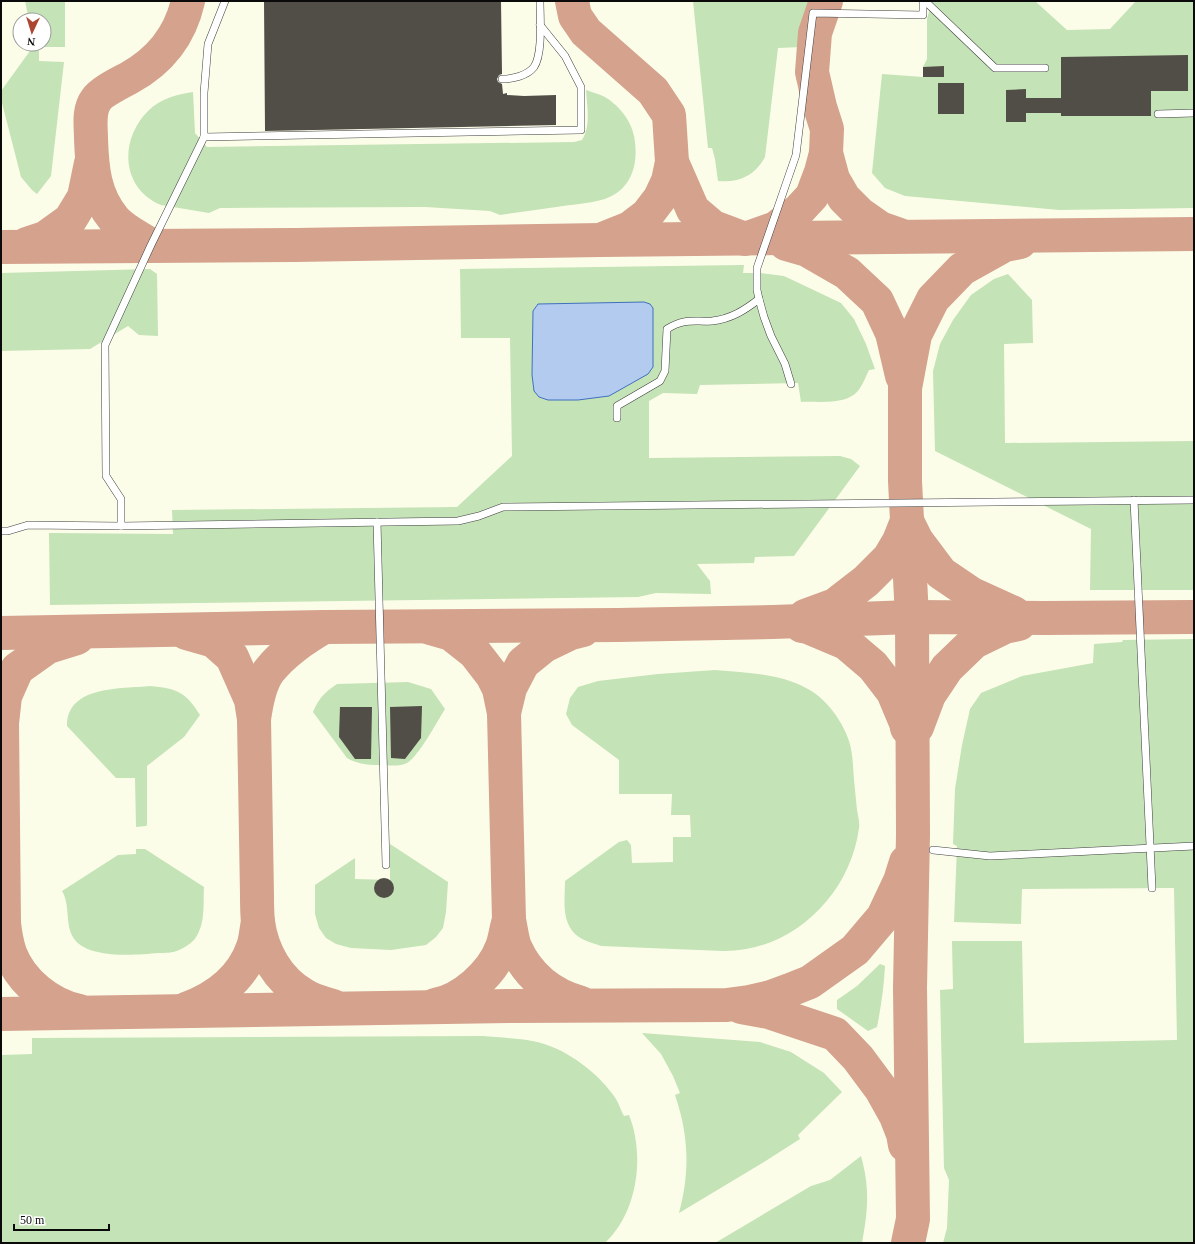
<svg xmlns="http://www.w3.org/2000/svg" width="1195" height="1244" viewBox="0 0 1195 1244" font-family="Georgia,serif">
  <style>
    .green { fill: #c4e3b6 }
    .water { fill: #b2cbef; stroke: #4170bf }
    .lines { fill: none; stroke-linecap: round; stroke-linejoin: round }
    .taxiway { stroke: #d4a28d; stroke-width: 34 }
    .building { fill: #514d47 }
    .service-casing { stroke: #3d3d3d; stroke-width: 8 }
    .service { stroke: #fff; stroke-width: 7 }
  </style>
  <rect width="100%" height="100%" fill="#fcfde9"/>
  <g class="green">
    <polygon points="25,1 65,1 65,47 39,47 39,61 64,62 51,176 37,194 32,190 21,177 1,99 1,91 35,44 44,44 44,20 29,20"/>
    <path d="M693,1H810L804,28L801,47L778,48L765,157C755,176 739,183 718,181L715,159L712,148H708Z"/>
    <polygon points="932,1 1035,1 1067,30 1110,29 1136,1 1194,1 1194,208 1059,210 905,196 885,188 872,173 882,74 923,77 923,67 927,59 927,19"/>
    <path d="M586,90C592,92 598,94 603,96C618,104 631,120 634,136C639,162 633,189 605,199C592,203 577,204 563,206C542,209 521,212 500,215L490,211L425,207L220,208L209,213L161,205C121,188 119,140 148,111C160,99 177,94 193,92L195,133L207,147L574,142L582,140C591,125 587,107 586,90Z"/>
    <path d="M744,265L743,273H761L784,276L841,303L854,319L866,344L875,369L869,370C866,376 864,382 860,388C849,406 820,401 801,402L798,383L700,385L697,394L663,393L649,401V458L840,456L851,459L860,466L794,556L755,557L754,563L697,564L710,581L711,594L656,593L638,597L50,605L49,533L173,534L172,510L457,507L512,456L510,338H461L460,269Z"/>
    <polygon points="150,269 157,274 158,336 139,335 128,326 90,349 1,351 1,273"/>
    <polygon points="1008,274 1032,300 1033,343 1004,344 1005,443 1194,441 1194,590 1090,590 1091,529 935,451 933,371 940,344 953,320 971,295 994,279"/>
    <polygon points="1194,639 1194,1243 943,1243 947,1228 949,1180 944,1168 940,990 953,989 952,941 1022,941 1024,1043 1177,1040 1174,888 1022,889 1021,924 954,922 957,846 953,844 955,789 962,745 970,709 981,693 1022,676 1093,663 1094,644 1122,642 1123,640"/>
    <path d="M715,670C746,673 778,673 806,688C826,698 842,720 849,741C853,753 853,768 854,780C855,790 856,800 857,810C858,816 860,823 859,828C850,896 791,952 723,951L601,946C593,943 581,940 575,934C561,920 565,899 565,881L619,842L627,840L631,845L632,863L673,862V837H691L690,815H671L672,794H619V760L572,725L566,714L570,698L578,687L598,681L658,674Z"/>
    <path d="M408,682L431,689L445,709C437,722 418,757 407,763C399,767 388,765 380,765C367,765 357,764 347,758L313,712C319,698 325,692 337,684Z"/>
    <path d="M150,686C176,688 186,692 200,715L184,737L147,766V825L146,826L136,827L135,778H116L67,726C67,685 122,689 150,686Z"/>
    <polygon points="390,844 448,882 446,912 443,928 436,937 426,945 391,950 351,948 336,944 326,938 319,928 315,914 315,885 355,858 355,879 390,880"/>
    <path d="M136,849H145L204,887C203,905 206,925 194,940C190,944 184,948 179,950C173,953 165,953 158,953C137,955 90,959 75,940C64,926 71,906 62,891L118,855L136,854Z"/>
    <path d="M880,964L885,966C884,986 881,1007 877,1027L868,1031L837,1009V1000L857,986Z"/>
    <path d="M642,1033L760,1042L791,1052L824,1073L842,1092L798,1135L800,1139L764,1162L679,1213C690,1172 689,1136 675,1095L680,1093L673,1076L661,1054Z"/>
    <path d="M483,1036C502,1038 529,1038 547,1045C572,1053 602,1077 616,1099C619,1104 621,1111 624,1116L629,1115C645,1155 638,1212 605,1243H1V1055L32,1054V1038Z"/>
    <path d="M861,1156C870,1188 868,1210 862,1243H715L811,1186L830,1180Z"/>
  </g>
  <polygon class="water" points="644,302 650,304 653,308 653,367 648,374 609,396 578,400 548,400 539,397 534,391 532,375 533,311 538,304"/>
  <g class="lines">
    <g class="taxiway">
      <polyline points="572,1 575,16 586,32 653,91 669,115 672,162 668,181 660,198 647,215 630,228 605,238"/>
      <polyline points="826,153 833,179 844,198 860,214 880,228 900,235"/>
      <polyline points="672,162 693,210 713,227 745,239 776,228 798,211 812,196 821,172 826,153 827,129 820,107 812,72 815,33 826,1"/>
      <polyline points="27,244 45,238 70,220 84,197 91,163"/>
      <polyline points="786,244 807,250 847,273 877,301 892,333 902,376"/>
      <path d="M151,245C139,237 123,230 114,219C94,195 92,168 91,139C91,126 88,111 96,100C101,92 120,83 129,78C160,61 180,36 188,1"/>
      <polyline points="1,247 295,245 601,240 1194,234"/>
      <polyline points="908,523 917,541 941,573 972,594 1014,613"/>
      <polyline points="805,616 835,605 866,581 889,558 899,541 907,521"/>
      <polyline points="802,626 808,627 846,643 873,666 893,692 906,723 907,728"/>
      <path d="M324,627C304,639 284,652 269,671C260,683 256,705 254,719L257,895C257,904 257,913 258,922C262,952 278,980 304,995C313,1001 323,1003 333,1006"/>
      <path d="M430,628L451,634L475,653L492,675L499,689L504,713L509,920C511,929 512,939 515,947C528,976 552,995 581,1003"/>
      <polyline points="1,633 324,627 618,625 773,622 912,617 1044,618 1194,617"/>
      <polyline points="186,633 214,641 232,657 251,700 254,719"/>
      <path d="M77,638L48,647L17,669L5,696L2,723L4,923C5,933 7,944 10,953C21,982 50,1005 79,1011"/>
      <polyline points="504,713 510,688 523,663 544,646 571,633 583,630"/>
      <polyline points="917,727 929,695 947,668 974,642 1005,627 1019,624"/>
      <path d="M435,1005C462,1000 492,974 502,947C505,939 506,929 509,920"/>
      <polyline points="741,1007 769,1012 835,1034 858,1058 881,1089 896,1116 903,1134 905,1145"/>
      <path d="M186,1009C216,998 242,979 253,947C256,939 256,930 258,922"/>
      <polyline points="1,1014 509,1006 727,1005 749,1002 771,997 790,990 810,982 855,950 883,917 900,881 906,862"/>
      <polyline points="908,1243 913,1219 910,988 913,834 912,617 905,481 905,388 915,335 933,299 962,269 1005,245 1020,242"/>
    </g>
  </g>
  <g class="building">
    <polygon points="264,1 501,1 502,74 499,75 497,79 498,82 502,84 503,94 507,93 507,95 524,96 556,95 556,125 265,131"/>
    <polygon points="1188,55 1188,91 1151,91 1151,116 1061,116 1061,113 1026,113 1026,122 1006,122 1006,90 1026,89 1026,98 1061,98 1061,57"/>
    <polygon points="944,66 944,77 923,77 923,67"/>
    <rect x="938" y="83" width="26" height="31"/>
    <polygon points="422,706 421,738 405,759 391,758 390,707"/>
    <polygon points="340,707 372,707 371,759 355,759 339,737"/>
    <circle cx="384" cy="888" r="10"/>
  </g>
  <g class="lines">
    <g class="service-casing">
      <g id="service">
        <polyline points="925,1 995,68 1045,68"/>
        <path d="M502,79C512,79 527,76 534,67C543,54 540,17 540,1"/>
        <polyline points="1158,114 1194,113"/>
        <polyline points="204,137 204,93 208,44 225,1"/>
        <polyline points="759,299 764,317 771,336 785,364 791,384"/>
        <path d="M617,418V406L660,381L665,371L667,329C685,318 693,322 712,321C731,319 745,310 759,299L757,290V268L796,155L813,13L923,15V1"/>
        <polyline points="1134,500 1152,888"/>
        <polyline points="377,522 386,865"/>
        <polyline points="121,526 121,499 106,476 105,345 151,245 204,137 581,130 581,87 565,56 540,25"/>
        <polyline points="1,531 8,531 28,525 121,526 458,521 479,516 503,507 1194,500"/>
        <polyline points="933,850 990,856 1194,846"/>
      </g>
    </g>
    <use href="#service" class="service"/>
  </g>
  <rect width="1195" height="1244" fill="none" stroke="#0a0a0a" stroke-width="4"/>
  <g transform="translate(32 32) rotate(184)"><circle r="19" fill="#ffffff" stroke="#9d9d9d"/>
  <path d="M0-3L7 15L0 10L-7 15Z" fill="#ab4631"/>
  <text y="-6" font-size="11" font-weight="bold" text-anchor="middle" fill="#0a0a0a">N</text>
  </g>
  <path d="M14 1224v6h95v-6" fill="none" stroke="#0a0a0a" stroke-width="2"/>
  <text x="20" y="1224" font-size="12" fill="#0a0a0a" stroke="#ffffff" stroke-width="3" paint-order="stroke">50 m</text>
</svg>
